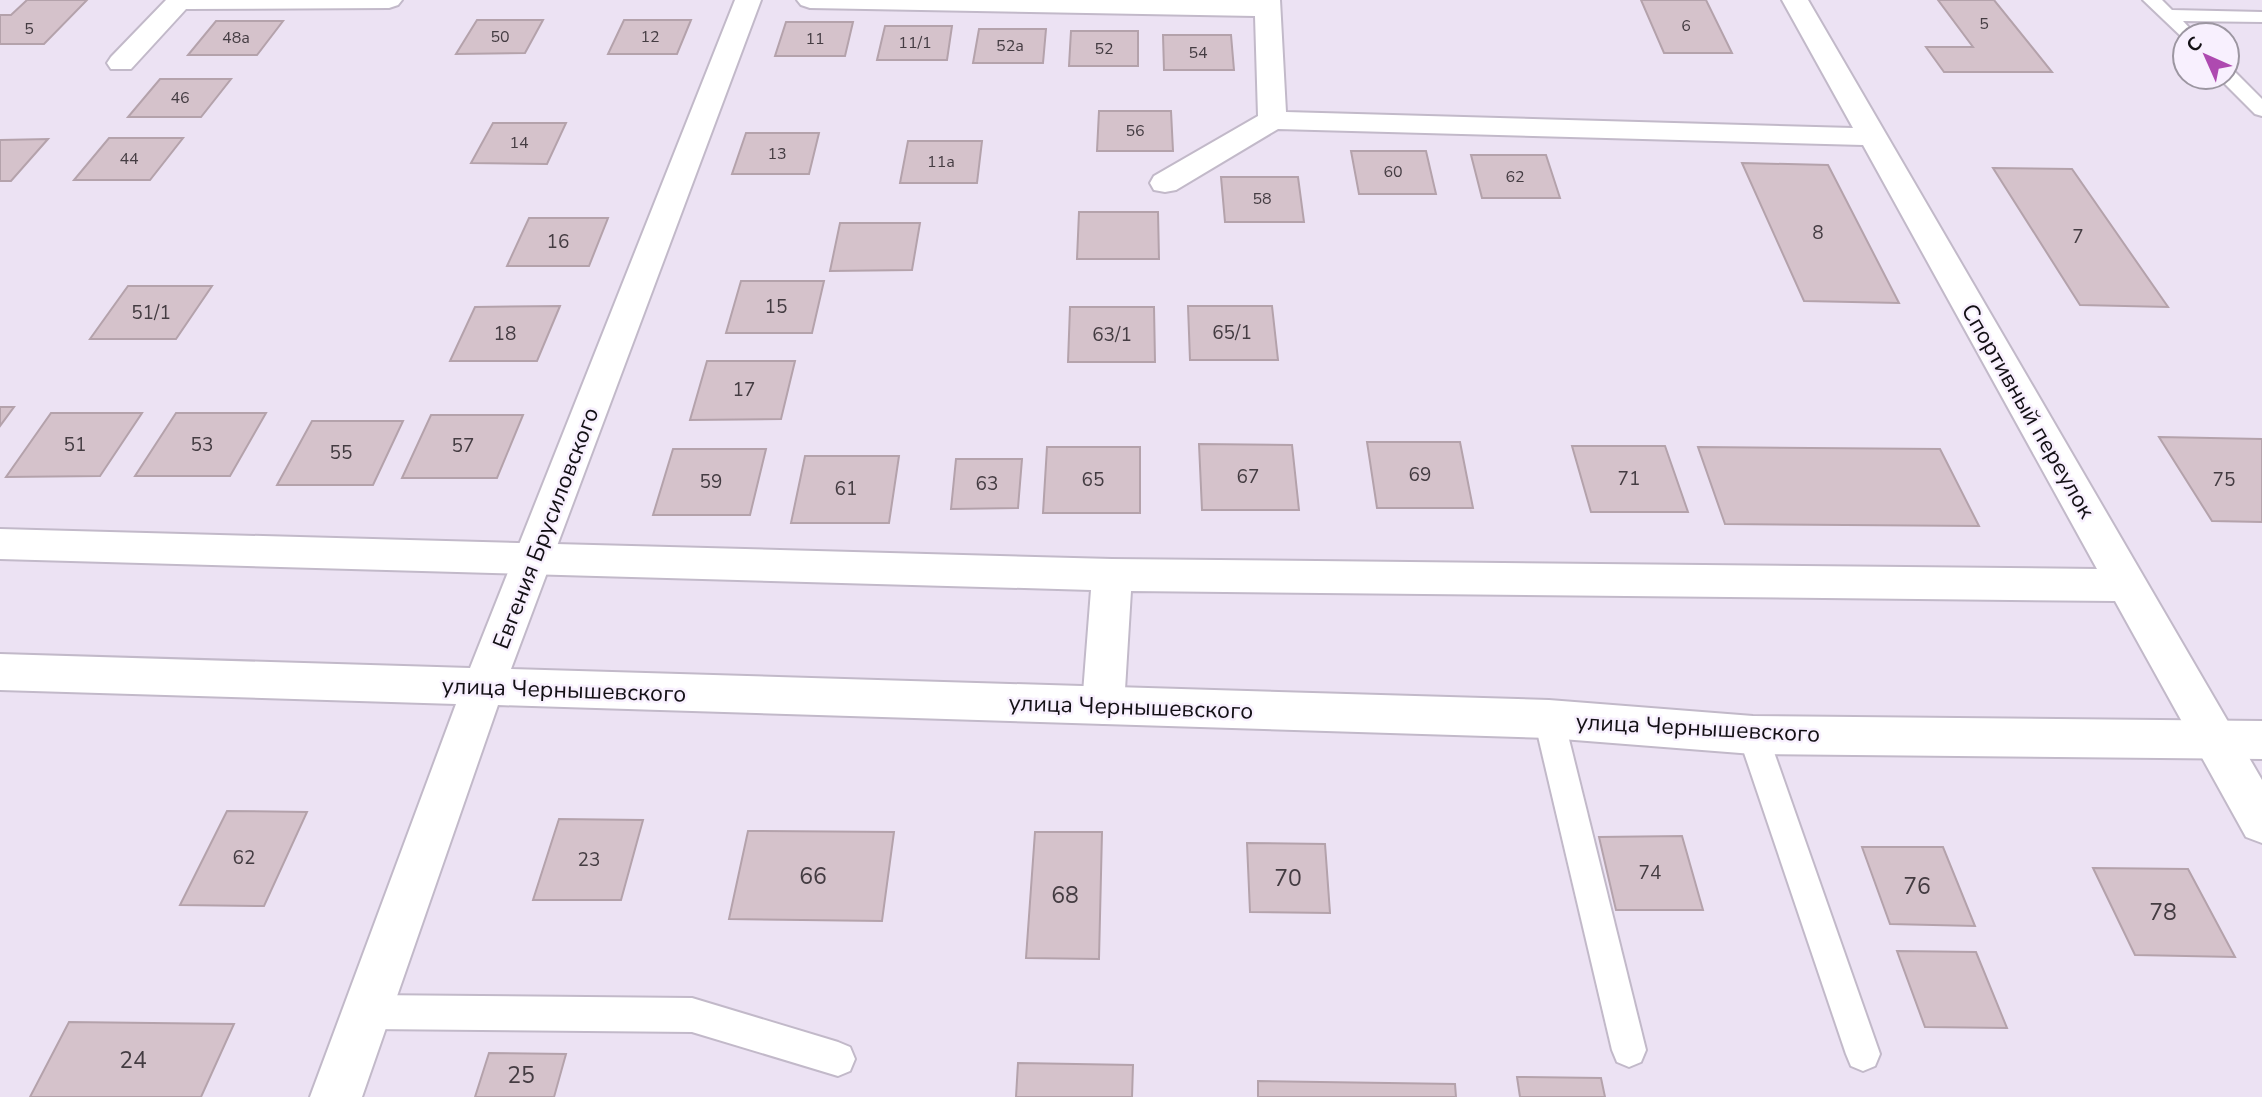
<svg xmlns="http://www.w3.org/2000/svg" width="2262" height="1097" viewBox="0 0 2262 1097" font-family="'Nunito Sans',sans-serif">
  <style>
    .building { fill: #d5c2cb; stroke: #b4a2ab; stroke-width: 2 }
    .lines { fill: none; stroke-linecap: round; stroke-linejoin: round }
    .service-casing { stroke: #c2b9c9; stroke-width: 4 }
    .minor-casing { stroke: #c2b9c9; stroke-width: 4 }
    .tertiary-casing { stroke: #c2b9c9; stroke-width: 4 }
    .service { fill: #fff; fill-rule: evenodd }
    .minor { fill: #fff; fill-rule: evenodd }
    .tertiary { fill: #fff; fill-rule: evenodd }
    .labels { text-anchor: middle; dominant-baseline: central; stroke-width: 5; stroke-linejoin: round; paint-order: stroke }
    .far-number-label { font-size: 16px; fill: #443c42 }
    .number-label { font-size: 19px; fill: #443c42 }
    .street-label { font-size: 23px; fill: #131015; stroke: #f8f0fe }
    .near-number-label { font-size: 23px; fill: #443c42 }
  </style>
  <rect width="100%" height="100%" fill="#ece2f3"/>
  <g class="building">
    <polygon points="27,0 87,0 44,44 0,44 0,15 11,15"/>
    <polygon points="1641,0 1706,0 1732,53 1664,53"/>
    <polygon points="1938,0 1994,0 2052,72 1944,72 1926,47 1973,47"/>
    <polygon points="477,20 543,20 525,53 456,54"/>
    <polygon points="624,20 691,20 677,54 608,54"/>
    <polygon points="216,21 283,21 257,55 188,55"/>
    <polygon points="786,22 853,22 845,56 775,56"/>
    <polygon points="885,26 952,26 947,60 877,60"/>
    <polygon points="979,29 1046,29 1043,63 973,63"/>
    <polygon points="1071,31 1138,31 1138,66 1069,66"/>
    <polygon points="1163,35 1231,35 1234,70 1164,70"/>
    <polygon points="160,79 231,79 201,117 128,117"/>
    <polygon points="1099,111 1171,111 1173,151 1097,151"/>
    <polygon points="493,123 566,123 547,164 471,163"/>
    <polygon points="746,133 819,133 809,174 732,174"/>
    <polygon points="109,138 183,138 150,180 74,180"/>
    <polygon points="48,139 11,181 0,181 0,140"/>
    <polygon points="908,141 982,141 977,183 900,183"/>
    <polygon points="1351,151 1426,151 1436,194 1359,194"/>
    <polygon points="1471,155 1546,155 1560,198 1482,198"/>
    <polygon points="1742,163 1828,165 1899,303 1804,301"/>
    <polygon points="1993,168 2072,169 2168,307 2080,305"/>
    <polygon points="1221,177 1298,177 1304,222 1225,222"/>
    <polygon points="1079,212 1158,212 1159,259 1077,259"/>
    <polygon points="529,218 608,218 589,266 507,266"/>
    <polygon points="840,223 920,223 912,270 830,271"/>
    <polygon points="741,281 824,281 812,333 726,333"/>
    <polygon points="128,286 212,286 176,339 90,339"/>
    <polygon points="560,306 537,361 450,361 475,307"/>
    <polygon points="1188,306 1272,306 1278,360 1190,360"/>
    <polygon points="1070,307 1154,307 1155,362 1068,362"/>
    <polygon points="707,361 795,361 781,419 690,420"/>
    <polygon points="0,407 14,407 0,426"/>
    <polygon points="51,413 142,413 100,476 6,477"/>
    <polygon points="176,413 266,413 230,476 135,476"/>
    <polygon points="431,415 523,415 497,478 402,478"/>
    <polygon points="312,421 403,421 373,485 277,485"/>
    <polygon points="2159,437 2262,439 2262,522 2212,521"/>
    <polygon points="1367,442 1460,442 1473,508 1377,508"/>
    <polygon points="1199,444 1292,445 1299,510 1202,510"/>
    <polygon points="1572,446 1665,446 1688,512 1591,512"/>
    <polygon points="1047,447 1140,447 1140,513 1043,513"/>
    <polygon points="1698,447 1940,449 1979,526 1725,524"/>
    <polygon points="673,449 766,449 750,515 653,515"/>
    <polygon points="805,456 899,456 889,523 791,523"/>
    <polygon points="956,459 1022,459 1018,508 951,509"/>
    <polygon points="227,811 307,812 264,906 180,905"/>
    <polygon points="559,819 643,820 621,900 533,900"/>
    <polygon points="748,831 894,832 882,921 729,919"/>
    <polygon points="1035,832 1102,832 1099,959 1026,958"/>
    <polygon points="1682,836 1703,910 1616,910 1599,837"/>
    <polygon points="1247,843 1325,844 1330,913 1250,912"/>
    <polygon points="1862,847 1943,847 1975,926 1890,924"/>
    <polygon points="2093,868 2188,869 2235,957 2135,955"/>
    <polygon points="1897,951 1976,952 2007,1028 1925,1027"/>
    <polygon points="69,1022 234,1024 201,1097 30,1097"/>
    <polygon points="489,1053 566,1054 554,1097 475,1097"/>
    <polygon points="1018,1063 1133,1065 1132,1097 1016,1097"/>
    <polygon points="1517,1077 1601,1078 1605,1097 1520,1097"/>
    <polygon points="1258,1081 1455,1084 1456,1097 1258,1097"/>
  </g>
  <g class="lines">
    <g class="service-casing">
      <g id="service">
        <polygon points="2143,0 2162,0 2172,10 2262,12 2262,22 2183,21 2196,35 2185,35 2185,40"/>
        <polygon points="2227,69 2234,71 2262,99 2262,116 2255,114 2220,79 2227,77"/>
        <polygon points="1549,706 1559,710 1564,719 1646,1050 1641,1062 1629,1067 1617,1062 1612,1050 1534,719 1539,710"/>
        <polygon points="1753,722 1763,726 1768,735 1880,1054 1875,1066 1863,1071 1851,1066 1846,1054 1738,735 1743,726"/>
        <polygon points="367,995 692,998 838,1042 850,1047 855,1059 850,1071 838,1076 692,1032 367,1029 355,1024 350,1012 355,1000"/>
      </g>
    </g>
    <g class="minor-casing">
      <g id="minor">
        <polygon points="166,0 402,0 398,5 389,8 186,9 131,69 111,69 107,63 111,57"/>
        <polygon points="797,0 1280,0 1286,112 1853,128 1782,0 1808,0 2262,780 2262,843 2246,837 2115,601 1131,591 1124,706 1118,719 1103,724 1088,719 1082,706 1091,590 0,559 0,529 1112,559 2097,569 1863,145 1278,129 1176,190 1165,192 1154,190 1150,183 1154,176 1258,116 1255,16 810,8 801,5"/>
      </g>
    </g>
    <g class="tertiary-casing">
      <polygon id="tertiary" points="735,0 761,0 511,669 1549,700 1753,716 2262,721 2262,759 1753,754 1549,738 498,705 362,1097 310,1097 456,704 0,690 0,654 470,668"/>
    </g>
    <use href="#service" class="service"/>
    <use href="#minor" class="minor"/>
    <use href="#tertiary" class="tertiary"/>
  </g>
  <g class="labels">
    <g class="far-number-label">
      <text x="1984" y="24">5</text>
      <text x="1686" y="26">6</text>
      <text x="29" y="29">5</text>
      <text x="500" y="37">50</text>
      <text x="650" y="37">12</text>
      <text x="236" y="38">48а</text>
      <text x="815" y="39">11</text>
      <text x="915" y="43">11/1</text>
      <text x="1010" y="46">52а</text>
      <text x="1104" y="49">52</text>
      <text x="1198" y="53">54</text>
      <text x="180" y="98">46</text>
      <text x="1135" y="131">56</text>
      <text x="519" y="143">14</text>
      <text x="777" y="154">13</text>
      <text x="129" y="159">44</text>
      <text x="941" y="162">11а</text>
      <text x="1393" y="172">60</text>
      <text x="1515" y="177">62</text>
      <text x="1262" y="199">58</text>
    </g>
    <g class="number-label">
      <text x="1818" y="233">8</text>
      <text x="2078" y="237">7</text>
      <text x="558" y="242">16</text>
      <text x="776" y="307">15</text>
      <text x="151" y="313">51/1</text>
      <text x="1232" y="333">65/1</text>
      <text x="505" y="334">18</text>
      <text x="1112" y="335">63/1</text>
      <text x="744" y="390">17</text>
      <text x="75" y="445">51</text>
      <text x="202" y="445">53</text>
      <text x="463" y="446">57</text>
      <text x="341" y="453">55</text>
      <text x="1420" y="475">69</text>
      <text x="1248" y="477">67</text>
      <text x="1629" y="479">71</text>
      <text x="1093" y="480">65</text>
      <text x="2224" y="480">75</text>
      <text x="711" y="482">59</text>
      <text x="987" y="484">63</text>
      <text x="846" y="489">61</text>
      <text x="244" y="858">62</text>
      <text x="589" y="860">23</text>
      <text x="1650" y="873">74</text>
    </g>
    <g class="street-label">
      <text transform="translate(2028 411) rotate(60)">Спортивный переулок</text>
      <text transform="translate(546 528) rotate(-69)">Евгения Брусиловского</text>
      <text transform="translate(564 690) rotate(2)">улица Чернышевского</text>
      <text transform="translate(1131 707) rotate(2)">улица Чернышевского</text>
      <text transform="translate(1698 728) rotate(3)">улица Чернышевского</text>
    </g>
    <g class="near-number-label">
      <text x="813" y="876">66</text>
      <text x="1288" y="878">70</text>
      <text x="1917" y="886">76</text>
      <text x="1065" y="895">68</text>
      <text x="2163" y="912">78</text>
      <text x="133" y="1060">24</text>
      <text x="521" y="1075">25</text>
    </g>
  </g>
  <g transform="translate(2206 56) rotate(315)"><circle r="33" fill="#f8f0fe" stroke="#9c96a1" stroke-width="2"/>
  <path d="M0-5L12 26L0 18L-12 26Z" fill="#ae4ab0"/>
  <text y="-10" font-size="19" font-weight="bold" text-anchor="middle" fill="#131015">С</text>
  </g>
</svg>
